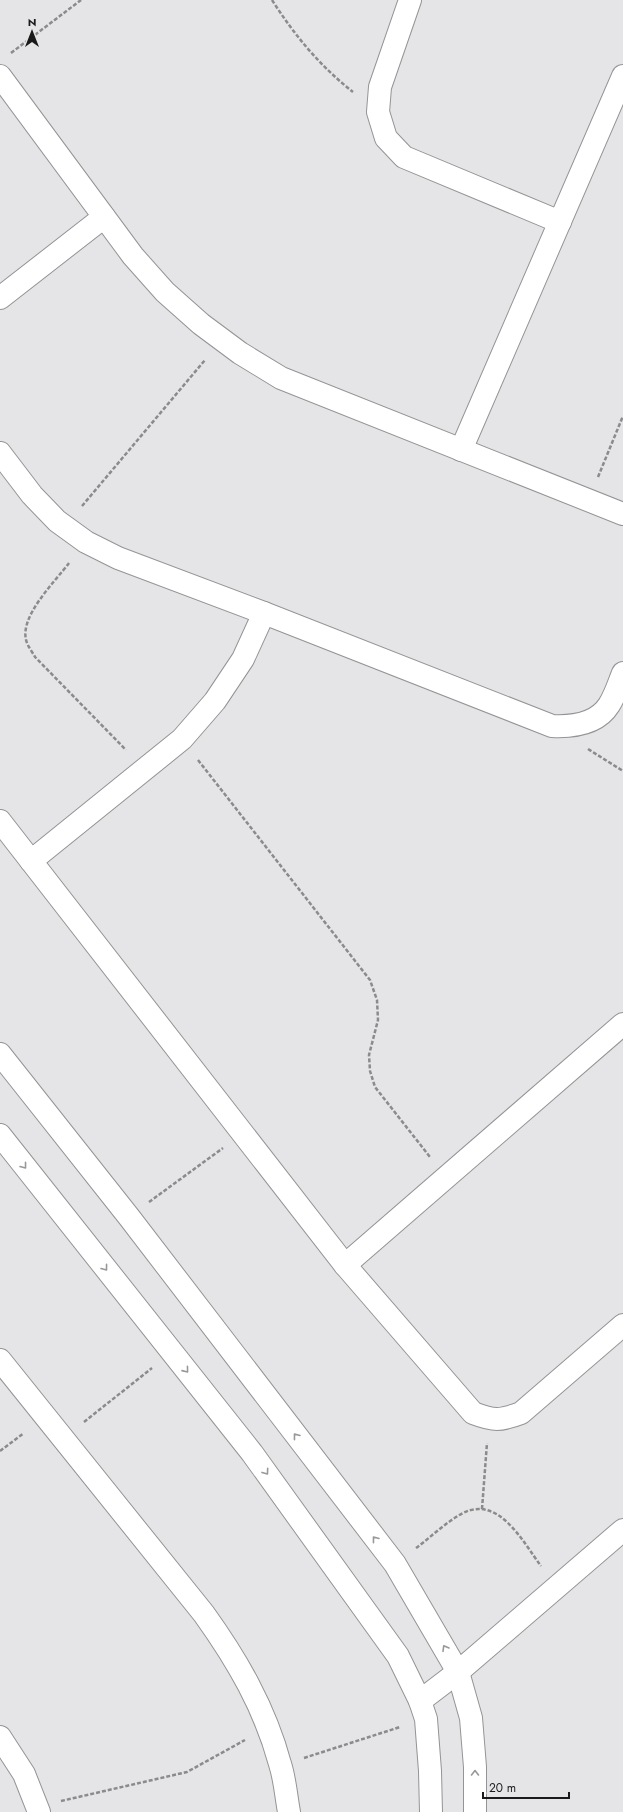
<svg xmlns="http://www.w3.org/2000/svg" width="623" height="1812" viewBox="0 0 623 1812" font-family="Jost,sans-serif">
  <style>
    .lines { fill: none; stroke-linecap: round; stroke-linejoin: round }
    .minor-casing { stroke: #949496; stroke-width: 24 }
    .path { stroke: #8b8b8c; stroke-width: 2.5; stroke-dasharray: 4 2; stroke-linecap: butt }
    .minor { stroke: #fff; stroke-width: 22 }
    .oneway { stroke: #989898 }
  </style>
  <rect width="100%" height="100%" fill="#e5e5e7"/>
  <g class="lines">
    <g class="minor-casing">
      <g id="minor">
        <polyline points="410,0 380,87 378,112 386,138 404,157 560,222"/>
        <polyline points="0,76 133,256 165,292 201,324 240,353 281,378 623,514"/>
        <polyline points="0,298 104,217"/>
        <polyline points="461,450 623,76"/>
        <path d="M0,453L32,495L57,521L86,542L118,558L264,613L552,726C573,727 597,724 609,705C615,696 619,683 623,673"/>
        <path d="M0,821L345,1265L473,1413C494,1421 500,1421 521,1413L623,1325"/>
        <polyline points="31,861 182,739 215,701 243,659 264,613"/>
        <polyline points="0,1054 129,1217 395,1564 458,1672 471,1718 475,1767 475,1812"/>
        <polyline points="0,1135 252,1453 398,1656 420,1701 426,1719 430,1771 431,1812"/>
        <polyline points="345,1265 623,1024"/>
        <path d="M0,1360L204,1614C237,1660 265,1708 280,1764C285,1779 286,1796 289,1812"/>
        <polyline points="420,1701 458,1672 623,1530"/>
        <polyline points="0,1737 24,1774 39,1812"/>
      </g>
    </g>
    <g class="path">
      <path d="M272,0C295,36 320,66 353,92"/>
      <polyline points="11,53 81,0"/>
      <polyline points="598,477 623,416"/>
      <polyline points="82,506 205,360"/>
      <path d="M69,563C55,582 17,618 27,643C29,648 33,653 35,657L126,750"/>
      <polyline points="588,749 623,771"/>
      <polyline points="198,760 370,980 377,1000 378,1020 369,1055 370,1071 375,1087 430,1157"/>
      <polyline points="149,1202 223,1148"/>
      <polyline points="84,1422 152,1368"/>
      <polyline points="0,1451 24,1433"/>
      <polyline points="482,1509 487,1443"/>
      <path d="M416,1548C431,1537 446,1522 463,1513C499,1495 523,1542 541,1566"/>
      <polyline points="304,1758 400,1727"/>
      <polyline points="61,1801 187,1772 245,1740"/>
    </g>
    <use href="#minor" class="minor"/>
  </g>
  <defs><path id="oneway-chevron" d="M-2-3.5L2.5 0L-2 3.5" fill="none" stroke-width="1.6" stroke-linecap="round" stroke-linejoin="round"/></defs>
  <g class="oneway">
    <use href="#oneway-chevron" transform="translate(24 1166) rotate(52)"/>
    <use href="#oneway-chevron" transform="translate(105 1268) rotate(52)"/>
    <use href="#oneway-chevron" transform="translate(186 1370) rotate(51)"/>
    <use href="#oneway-chevron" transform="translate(296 1436) rotate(-128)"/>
    <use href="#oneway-chevron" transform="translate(266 1472) rotate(54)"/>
    <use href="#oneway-chevron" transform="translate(375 1539) rotate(-128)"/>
    <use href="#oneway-chevron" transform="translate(445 1648) rotate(-120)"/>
    <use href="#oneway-chevron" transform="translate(475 1773) rotate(-90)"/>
  </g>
  <g transform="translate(32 32)" stroke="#e5e5e7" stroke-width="3" paint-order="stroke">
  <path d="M0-3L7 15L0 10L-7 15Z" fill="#1a1a1b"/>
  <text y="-6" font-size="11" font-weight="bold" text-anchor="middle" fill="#1a1a1b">N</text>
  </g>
  <path d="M483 1792v6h86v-6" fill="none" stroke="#1a1a1b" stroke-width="2"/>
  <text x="489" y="1792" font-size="12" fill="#1a1a1b" stroke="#e5e5e7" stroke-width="3" paint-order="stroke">20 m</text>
</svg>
